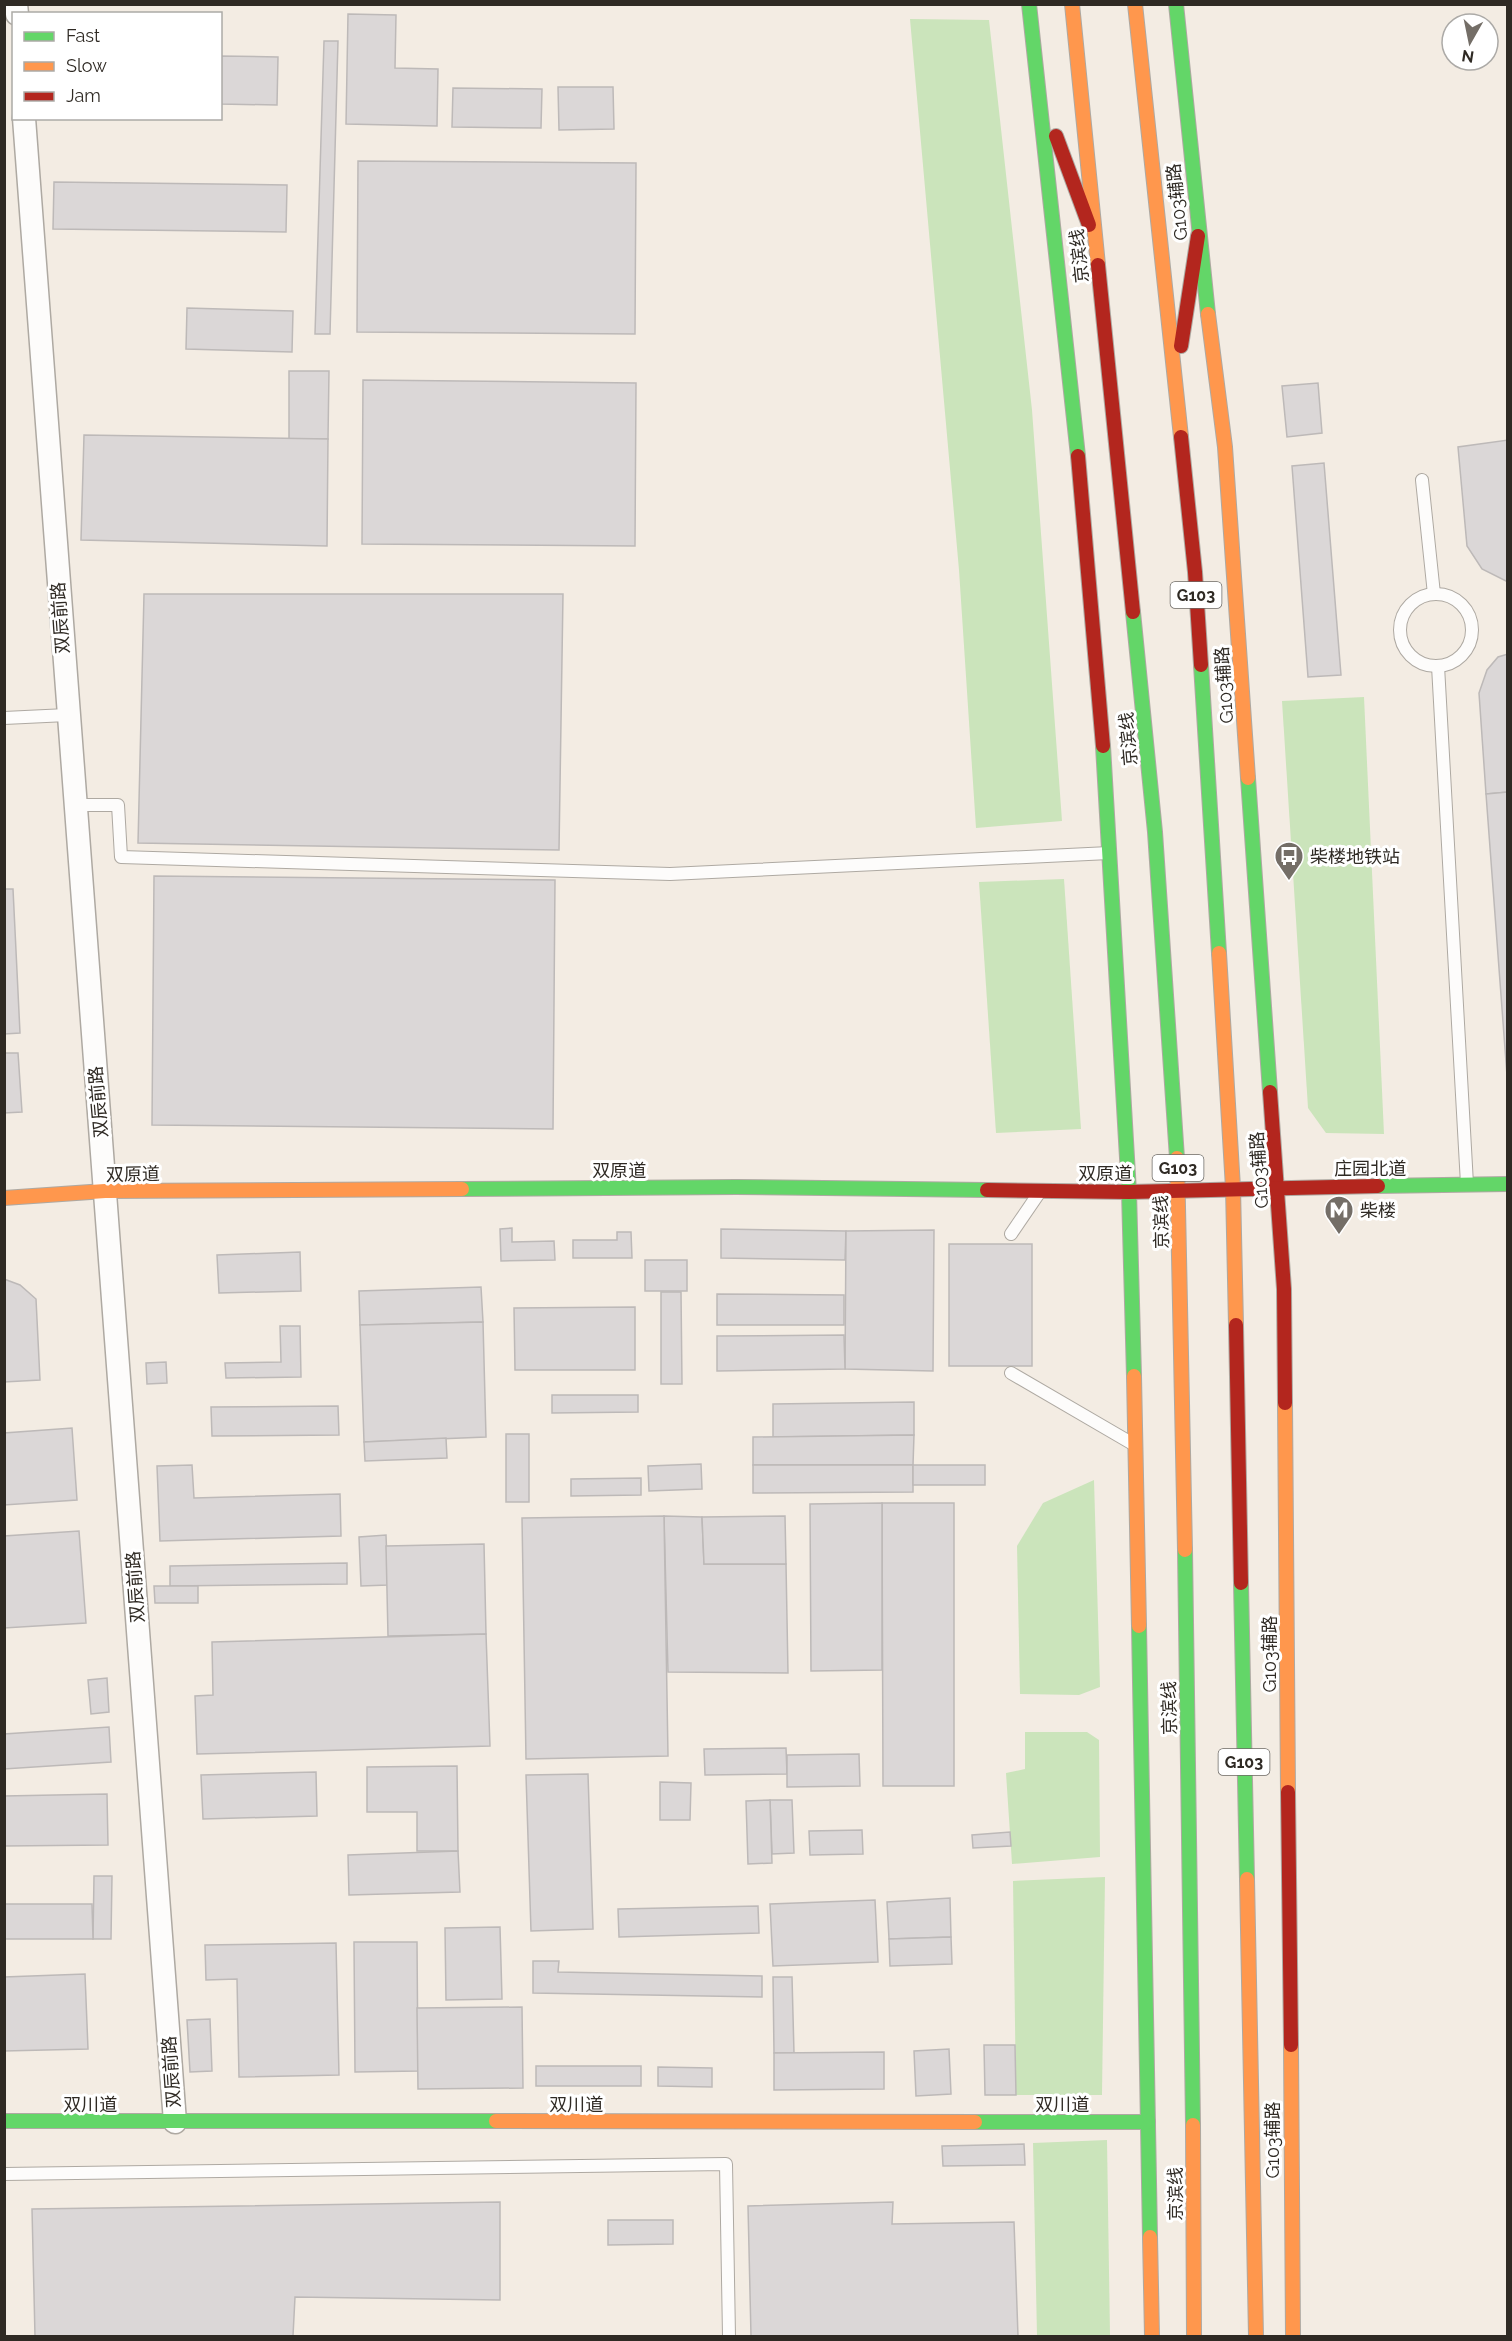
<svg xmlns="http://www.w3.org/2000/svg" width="1512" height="2341" viewBox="0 0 1512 2341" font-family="Raleway,'Noto Sans SC',sans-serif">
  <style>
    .green { fill: #cbe4bb }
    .building { fill: #dbd7d7; stroke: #bdb9b8; stroke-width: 1.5 }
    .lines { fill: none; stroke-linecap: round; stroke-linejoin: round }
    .lane-casing { stroke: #aea9a2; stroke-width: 14 }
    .street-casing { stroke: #aea9a2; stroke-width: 25 }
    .fast-casing { stroke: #aea9a2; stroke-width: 16 }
    .slow-casing { stroke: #aea9a2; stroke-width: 16 }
    .jam-casing { stroke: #aea9a2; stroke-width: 16 }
    .lane { stroke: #fdfcfb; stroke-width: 12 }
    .street { stroke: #fdfcfb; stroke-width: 22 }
    .fast { stroke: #63d668; stroke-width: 14 }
    .slow { stroke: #ff974d; stroke-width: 14 }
    .jam { stroke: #b3261e; stroke-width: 14 }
    .labels { text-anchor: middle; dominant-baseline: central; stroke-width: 6; stroke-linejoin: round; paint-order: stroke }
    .shield { fill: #fff; stroke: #6d6a66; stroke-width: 1.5 }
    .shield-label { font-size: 16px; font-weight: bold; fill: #2f2a24 }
    .street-label { font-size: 18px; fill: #2f2a24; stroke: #fff }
    .poi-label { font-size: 18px; fill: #2f2a24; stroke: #fff; text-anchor: start }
  </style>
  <rect width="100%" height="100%" fill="#f3ece3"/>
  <g class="green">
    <polygon points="910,19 989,20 1032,410 1062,821 976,828 959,570"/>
    <polygon points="1364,697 1384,1134 1326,1133 1308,1108 1282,701"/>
    <polygon points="1064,879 1081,1129 996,1133 979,882"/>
    <polygon points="1094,1480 1100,1687 1079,1695 1020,1694 1017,1546 1043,1503"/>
    <polygon points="1025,1732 1087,1732 1099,1740 1100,1857 1012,1864 1006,1773 1025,1769"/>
    <polygon points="1105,1877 1102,2095 1016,2095 1013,1881"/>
    <polygon points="1107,2140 1110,2336 1037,2336 1033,2143"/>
  </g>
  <g class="building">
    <polygon points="348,14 396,15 395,68 438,69 437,126 346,124"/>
    <polygon points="324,41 338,41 330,334 315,334"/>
    <polygon points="220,56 278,57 277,105 220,104"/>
    <polygon points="558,87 613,87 614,129 559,130"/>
    <polygon points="453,88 542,89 541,128 452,127"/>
    <polygon points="358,161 636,163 635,334 357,332"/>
    <polygon points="54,182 287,185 286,232 53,229"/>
    <polygon points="187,308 293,311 292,352 186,349"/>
    <polygon points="289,371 329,371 328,439 289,439"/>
    <polygon points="363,380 636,383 635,546 362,544"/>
    <polygon points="1318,383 1322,433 1287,437 1282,386"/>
    <polygon points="84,435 328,439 327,546 81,540"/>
    <polygon points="1508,440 1508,581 1506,581 1482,569 1467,546 1458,447"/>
    <polygon points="1324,463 1341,675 1308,677 1292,466"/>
    <polygon points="144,594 563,594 559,850 138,843"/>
    <polygon points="1508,654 1508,792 1486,794 1479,693 1487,670 1498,657"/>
    <polygon points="1508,792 1508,1089 1486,794"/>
    <polygon points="154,876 555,880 553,1129 152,1125"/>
    <polygon points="4,889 13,889 20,1033 4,1034"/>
    <polygon points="4,1053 18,1053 22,1112 4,1113"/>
    <polygon points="512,1228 512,1242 554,1241 555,1260 501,1261 500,1229"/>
    <polygon points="721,1229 846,1231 845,1260 721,1258"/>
    <polygon points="934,1230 933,1371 845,1369 846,1231"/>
    <polygon points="617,1232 631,1232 632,1258 573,1258 573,1240 617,1240"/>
    <rect x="949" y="1244" width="83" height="122"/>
    <polygon points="300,1252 301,1291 219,1293 217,1255"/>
    <rect x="645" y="1260" width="42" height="31"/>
    <polygon points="4,1279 20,1285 36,1299 40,1380 4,1382"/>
    <polygon points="481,1287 483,1322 360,1325 359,1291"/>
    <polygon points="661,1292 681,1292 682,1384 661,1384"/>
    <polygon points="717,1294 844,1295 844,1325 717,1325"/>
    <polygon points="635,1307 635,1370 515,1370 514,1308"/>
    <polygon points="483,1322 486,1437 364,1442 360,1325"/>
    <polygon points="280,1326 300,1326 301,1377 226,1378 225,1363 281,1362"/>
    <polygon points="844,1335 845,1369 717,1371 717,1336"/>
    <polygon points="166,1362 167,1383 147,1384 146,1363"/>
    <polygon points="552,1395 638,1395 638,1412 552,1413"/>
    <polygon points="914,1402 914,1435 773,1437 773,1404"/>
    <polygon points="338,1406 339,1435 212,1436 211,1407"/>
    <polygon points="72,1428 77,1500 4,1505 4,1433"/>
    <rect x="506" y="1434" width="23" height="68"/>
    <polygon points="914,1435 913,1465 753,1465 753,1437"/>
    <polygon points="446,1438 447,1458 365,1461 364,1442"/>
    <polygon points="701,1464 702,1489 649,1491 648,1466"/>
    <polygon points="192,1465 194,1498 340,1494 341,1536 160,1541 157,1466"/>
    <polygon points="753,1465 913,1465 913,1492 753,1493"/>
    <rect x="913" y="1465" width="72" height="20"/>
    <polygon points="641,1478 641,1495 571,1496 571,1479"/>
    <polygon points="882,1503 954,1503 954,1786 883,1786"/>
    <polygon points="882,1503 882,1670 811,1671 810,1504"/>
    <polygon points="664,1516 702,1517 704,1564 786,1564 788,1673 668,1672"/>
    <polygon points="664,1516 668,1756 526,1759 522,1518"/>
    <polygon points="785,1516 786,1564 704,1564 702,1517"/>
    <polygon points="79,1531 86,1623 4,1628 4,1536"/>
    <polygon points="386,1535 388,1585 361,1586 359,1537"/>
    <polygon points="484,1544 486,1634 388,1636 386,1546"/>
    <polygon points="347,1563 347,1584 170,1586 170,1566"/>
    <polygon points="154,1586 198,1586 198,1603 155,1603"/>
    <polygon points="486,1634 490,1746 197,1754 195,1696 213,1695 212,1642"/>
    <polygon points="107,1678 109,1712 91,1714 88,1680"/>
    <polygon points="109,1727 111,1762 4,1769 4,1734"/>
    <polygon points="786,1748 787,1774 705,1775 704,1749"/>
    <polygon points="859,1754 860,1786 787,1787 787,1755"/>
    <polygon points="457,1766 458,1851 417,1851 417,1812 367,1812 367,1767"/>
    <polygon points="316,1772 317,1816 203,1819 201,1775"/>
    <polygon points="588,1774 593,1929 531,1931 526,1775"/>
    <polygon points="660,1782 691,1783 690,1820 660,1820"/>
    <polygon points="107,1794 108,1845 4,1846 4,1796"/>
    <polygon points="770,1800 792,1800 794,1853 772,1854"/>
    <polygon points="770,1800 772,1863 748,1864 746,1801"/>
    <polygon points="862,1830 863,1854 810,1855 809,1831"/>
    <polygon points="1010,1832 1011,1846 973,1848 972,1835"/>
    <polygon points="458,1851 460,1892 349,1895 348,1855"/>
    <polygon points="94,1876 112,1876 111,1939 93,1939"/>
    <polygon points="950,1898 951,1937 889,1939 887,1902"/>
    <polygon points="875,1900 878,1962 773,1966 770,1904"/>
    <polygon points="4,1904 92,1904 93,1939 4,1939"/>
    <polygon points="758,1906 759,1933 619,1937 618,1909"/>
    <polygon points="500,1927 502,1999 446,2000 445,1928"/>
    <polygon points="951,1937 952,1964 890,1966 889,1939"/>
    <polygon points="354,1942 417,1942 418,2071 355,2072"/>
    <polygon points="336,1943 339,2075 239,2077 237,1979 206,1980 205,1945"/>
    <polygon points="533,1961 559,1961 558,1972 762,1976 762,1997 533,1993"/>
    <polygon points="85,1974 88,2049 4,2051 4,1977"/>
    <polygon points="773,1977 792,1977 794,2053 774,2053"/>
    <polygon points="522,2007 523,2088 418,2089 417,2008"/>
    <polygon points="210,2019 212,2071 190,2072 187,2020"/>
    <polygon points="984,2045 1015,2045 1016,2095 985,2095"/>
    <polygon points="949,2049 951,2094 916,2096 914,2051"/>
    <polygon points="884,2052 884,2089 774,2090 774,2053"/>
    <rect x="536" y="2066" width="105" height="20"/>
    <polygon points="658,2067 712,2068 712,2087 658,2086"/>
    <polygon points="1024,2144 1025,2165 943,2166 942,2146"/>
    <polygon points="500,2202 500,2300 295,2297 293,2336 35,2336 32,2209"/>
    <polygon points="893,2202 892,2224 1014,2222 1018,2336 751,2336 748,2206"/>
    <polygon points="608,2220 673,2220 673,2244 608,2245"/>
  </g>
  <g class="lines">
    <g class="lane-casing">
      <g id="lane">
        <polyline points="1422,480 1434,594"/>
        <circle cx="1436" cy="630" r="36"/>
        <polyline points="1438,666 1467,1184"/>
        <polyline points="4,718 67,715"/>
        <polyline points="74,805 118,805 121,857 670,874 1109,853"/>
        <polyline points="1011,1234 1039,1193"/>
        <polyline points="1011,1373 1133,1444"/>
        <polyline points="4,2174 726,2164 729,2336"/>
      </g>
    </g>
    <g class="street-casing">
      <g id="street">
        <polyline points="16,4 17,14"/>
        <polyline points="24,118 175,2122"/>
      </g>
    </g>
    <g class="fast-casing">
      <g id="fast">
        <polyline points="1029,4 1078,456"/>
        <polyline points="1176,4 1208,314"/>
        <polyline points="1133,612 1155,832 1177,1158"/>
        <polyline points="1201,665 1219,953"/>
        <polyline points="1103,746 1129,1192 1134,1376"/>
        <polyline points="1248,778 1270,1092"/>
        <polyline points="1378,1186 1508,1184"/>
        <polyline points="462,1189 736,1187 987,1190"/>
        <polyline points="1185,1550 1193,2125"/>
        <polyline points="1241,1583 1247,1879"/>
        <polyline points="1139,1626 1150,2237"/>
        <polyline points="4,2121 496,2121"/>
        <polyline points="975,2122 1148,2122"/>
      </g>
    </g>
    <g class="slow-casing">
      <g id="slow">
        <polyline points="1072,4 1098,265"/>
        <polyline points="1135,4 1181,437"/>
        <polyline points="1208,314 1225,447 1248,778"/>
        <polyline points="1219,953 1233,1188 1236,1325"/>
        <polyline points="1177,1158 1185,1550"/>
        <polyline points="4,1198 105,1191 462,1189"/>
        <polyline points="1134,1376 1139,1626"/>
        <polyline points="1285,1403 1288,1792"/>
        <polyline points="1247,1879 1256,2336"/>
        <polyline points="1291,2045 1293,2336"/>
        <polyline points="496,2121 975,2122"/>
        <polyline points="1193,2125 1194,2336"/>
        <polyline points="1150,2237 1152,2336"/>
      </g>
    </g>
    <g class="jam-casing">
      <g id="jam">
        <polyline points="1056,136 1089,225"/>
        <polyline points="1098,265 1133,612"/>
        <polyline points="1181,346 1198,236"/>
        <polyline points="1181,437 1195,572 1201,665"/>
        <polyline points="1078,456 1103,746"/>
        <polyline points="1270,1092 1284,1289 1285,1403"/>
        <polyline points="987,1190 1129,1192 1378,1186"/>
        <polyline points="1236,1325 1241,1583"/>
        <polyline points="1288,1792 1291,2045"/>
      </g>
    </g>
    <use href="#lane" class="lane"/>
    <use href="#street" class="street"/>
    <use href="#fast" class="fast"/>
    <use href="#slow" class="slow"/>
    <use href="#jam" class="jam"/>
  </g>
  <defs>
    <g id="bus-pin" transform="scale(1.5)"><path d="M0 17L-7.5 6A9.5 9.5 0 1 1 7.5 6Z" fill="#746e67" stroke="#fff"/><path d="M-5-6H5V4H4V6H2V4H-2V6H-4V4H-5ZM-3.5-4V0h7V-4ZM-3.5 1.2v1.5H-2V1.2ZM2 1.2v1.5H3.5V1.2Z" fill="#fff"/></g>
    <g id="metro-pin" transform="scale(1.5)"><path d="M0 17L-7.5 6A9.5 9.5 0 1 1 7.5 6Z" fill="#746e67" stroke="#fff"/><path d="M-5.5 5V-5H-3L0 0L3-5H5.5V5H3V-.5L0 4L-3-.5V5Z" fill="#fff"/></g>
  </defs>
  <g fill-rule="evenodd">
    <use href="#bus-pin" x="1289" y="856"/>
    <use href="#metro-pin" x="1339" y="1210"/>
  </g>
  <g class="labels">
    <g class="shield">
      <rect x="1170.5" y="582" width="51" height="26" rx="4.5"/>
      <rect x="1152.5" y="1155" width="51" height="26" rx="4.5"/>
      <rect x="1218.5" y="1749" width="51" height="26" rx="4.5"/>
    </g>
    <g class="shield-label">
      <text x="1196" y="595">G103</text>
      <text x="1178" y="1168">G103</text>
      <text x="1244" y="1762">G103</text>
    </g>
    <g class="street-label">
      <text transform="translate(1177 202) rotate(-96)">G103辅路</text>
      <text transform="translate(1079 256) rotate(-96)">京滨线</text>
      <text transform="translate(60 618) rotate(-94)">双辰前路</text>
      <text transform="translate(1224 685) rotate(-94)">G103辅路</text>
      <text transform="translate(1128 739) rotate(-95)">京滨线</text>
      <text transform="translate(98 1102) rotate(-95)">双辰前路</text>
      <text x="1370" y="1168">庄园北道</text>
      <text x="619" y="1170">双原道</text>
      <text transform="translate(1259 1170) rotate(-94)">G103辅路</text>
      <text x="1105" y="1173">双原道</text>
      <text transform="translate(133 1174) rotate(-1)">双原道</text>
      <text transform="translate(1161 1222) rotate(-91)">京滨线</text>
      <text transform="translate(135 1587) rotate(-94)">双辰前路</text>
      <text transform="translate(1269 1654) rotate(-90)">G103辅路</text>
      <text transform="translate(1169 1708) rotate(-91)">京滨线</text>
      <text transform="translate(171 2072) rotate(-94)">双辰前路</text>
      <text x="90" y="2104">双川道</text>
      <text x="576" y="2104">双川道</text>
      <text x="1062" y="2104">双川道</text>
      <text transform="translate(1272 2140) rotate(-90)">G103辅路</text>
      <text transform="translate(1175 2194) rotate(-90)">京滨线</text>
    </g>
    <g class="poi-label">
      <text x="1310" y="856">柴楼地铁站</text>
      <text x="1360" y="1210">柴楼</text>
    </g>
  </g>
  <rect width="1512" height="2341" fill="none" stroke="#2f2a24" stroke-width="12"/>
  <rect x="12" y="12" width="210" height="108" fill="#ffffff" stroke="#acaaa7" stroke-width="1.5"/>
  <rect x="24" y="32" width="30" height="9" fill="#63d668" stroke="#acaaa7" stroke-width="1.5"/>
  <text x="66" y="42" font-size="18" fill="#2f2a24">Fast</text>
  <rect x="24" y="62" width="30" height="9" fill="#ff974d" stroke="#acaaa7" stroke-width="1.5"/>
  <text x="66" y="72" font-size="18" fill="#2f2a24">Slow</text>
  <rect x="24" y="92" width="30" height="9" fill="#b3261e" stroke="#acaaa7" stroke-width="1.5"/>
  <text x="66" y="102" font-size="18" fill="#2f2a24">Jam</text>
  <g transform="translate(1470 42) rotate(189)"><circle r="28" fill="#ffffff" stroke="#acaaa7" stroke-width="1.5"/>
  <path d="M0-4.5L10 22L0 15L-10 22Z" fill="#746e67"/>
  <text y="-9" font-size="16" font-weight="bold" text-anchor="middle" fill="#2f2a24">N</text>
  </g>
</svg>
